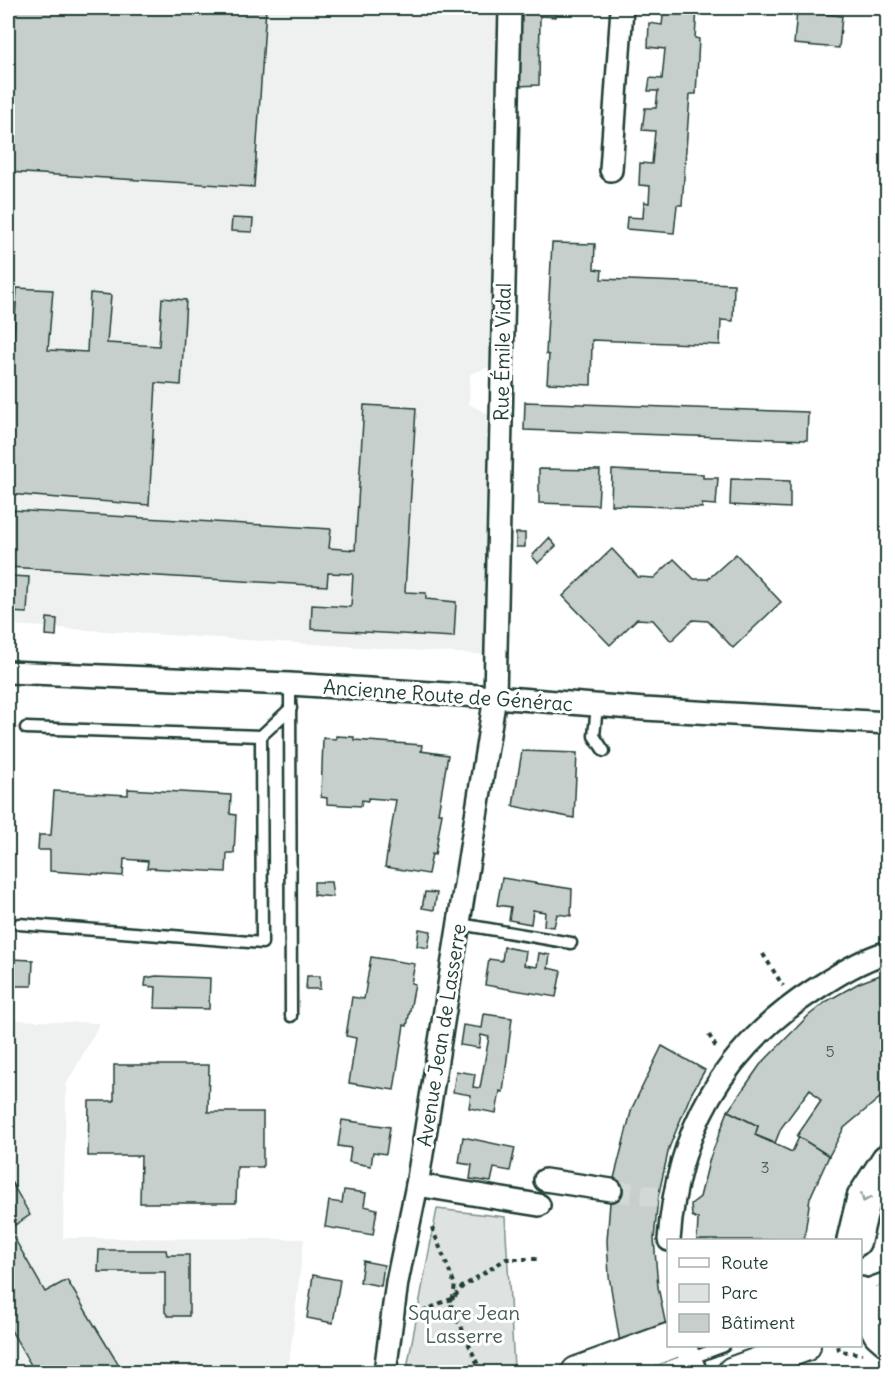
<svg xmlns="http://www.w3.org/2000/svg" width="895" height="1380" viewBox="0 0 895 1380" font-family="Delius,sans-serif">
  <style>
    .built { fill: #eef1f0 }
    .green { fill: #dee3e2; stroke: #7e908b; stroke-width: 1.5 }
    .building { fill: #c7cfcc; stroke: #1f3d34; stroke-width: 1.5 }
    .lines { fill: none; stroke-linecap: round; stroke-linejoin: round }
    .street-tunnel { stroke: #d2d8d6; stroke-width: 21; stroke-dasharray: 21 10; stroke-linecap: butt }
    .lane-casing { stroke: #1f3d34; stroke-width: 15 }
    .street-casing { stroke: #1f3d34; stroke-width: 26 }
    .secondary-casing { stroke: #1f3d34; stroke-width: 34 }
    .primary-casing { stroke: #1f3d34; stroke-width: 38 }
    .path { stroke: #1f3d34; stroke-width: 4; stroke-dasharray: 4.5 4.5; stroke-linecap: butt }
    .lane { stroke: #fff; stroke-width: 10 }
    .street { stroke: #fff; stroke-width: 21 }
    .secondary { stroke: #fff; stroke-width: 30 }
    .primary { stroke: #fff; stroke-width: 33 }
    .oneway { stroke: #8f9e9a }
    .labels { text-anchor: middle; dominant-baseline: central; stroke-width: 6; stroke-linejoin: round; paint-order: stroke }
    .number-label { font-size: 16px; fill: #49625a }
    .street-label { font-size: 20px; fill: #1f3d34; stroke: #fff }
    .park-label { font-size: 20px; fill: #455e57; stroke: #fff }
  </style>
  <rect width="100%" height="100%" fill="#fff"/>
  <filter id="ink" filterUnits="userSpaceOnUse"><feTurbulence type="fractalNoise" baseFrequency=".0167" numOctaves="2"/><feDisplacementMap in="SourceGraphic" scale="12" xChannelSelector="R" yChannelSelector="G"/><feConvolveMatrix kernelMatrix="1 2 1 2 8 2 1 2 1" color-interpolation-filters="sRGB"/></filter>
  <g filter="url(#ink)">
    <g class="built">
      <polygon points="8,8 501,8 495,365 470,374 469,404 495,418 489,655 56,628 47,618 46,627 8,625"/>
      <polygon points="8,1020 100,1023 66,1085 63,1238 304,1239 288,1372 8,1372"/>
    </g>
    <polygon class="green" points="437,1209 505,1217 514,1367 500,1372 412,1372 408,1363"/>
    <g class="building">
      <polygon points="8,8 266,8 254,187 8,172"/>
      <polygon points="520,8 556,8 556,17 540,16 539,85 518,86"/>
      <polygon points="664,8 697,8 695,38 699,39 696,94 690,94 682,205 677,205 674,233 626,229 627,217 643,218 644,202 649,203 650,186 639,185 640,163 652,164 655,131 642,130 645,108 656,108 658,91 648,91 650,78 662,79 665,49 648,47 649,23 662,25"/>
      <polygon points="797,11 842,16 839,48 794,44"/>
      <polygon points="232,218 253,219 252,232 231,231"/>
      <polygon points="552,243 595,244 594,269 602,270 601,279 734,284 733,321 721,320 720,345 592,340 591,385 547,383 549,355 546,354"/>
      <polygon points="17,288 53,290 48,350 87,352 90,293 111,295 107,343 159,346 162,298 186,300 181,385 156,383 149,505 8,494 8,349 13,349"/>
      <polygon points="525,402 808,412 807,440 524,430"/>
      <polygon points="364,405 416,408 405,592 426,593 426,599 456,602 454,637 311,629 312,605 351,607 353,574 328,573 327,586 8,567 11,510 331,529 329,548 355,550"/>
      <polygon points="539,469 600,470 598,505 539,503"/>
      <polygon points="612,470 703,474 703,478 718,478 716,505 702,504 702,508 611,505"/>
      <polygon points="731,479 790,481 790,508 730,505"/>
      <rect x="516" y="533" width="9" height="14"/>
      <polygon points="549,538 556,546 538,563 532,556"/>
      <polygon points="612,549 638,577 654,578 674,559 694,579 708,579 736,554 781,602 733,648 708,621 693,620 671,641 653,620 637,619 610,645 563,596"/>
      <polygon points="11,576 29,577 27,613 8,612"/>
      <polygon points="47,618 57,619 56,636 46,635"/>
      <polygon points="336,736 354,737 354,740 422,745 421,751 448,755 438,813 442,813 435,855 432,854 428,874 385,867 396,800 368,798 368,801 362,800 361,806 327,804 327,798 321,797 323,738 336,739"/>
      <polygon points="522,751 577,753 574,818 513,806"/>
      <polygon points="128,789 231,795 230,814 236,815 234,853 227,853 226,872 147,868 148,861 124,859 123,876 50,871 50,850 38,850 39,835 51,835 54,791 128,795"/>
      <polygon points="502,878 572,889 571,916 557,914 554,927 544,926 545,912 538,911 533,910 531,924 509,920 511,907 497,905"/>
      <polygon points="314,882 331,882 333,897 314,895"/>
      <polygon points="425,892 437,893 434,910 422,908"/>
      <polygon points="419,929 431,931 428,948 417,946"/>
      <polygon points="504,947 526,951 524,965 537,967 539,953 550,955 548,968 561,971 556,997 485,985 489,959 502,961"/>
      <polygon points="371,957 415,964 411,983 415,984 407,1026 404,1025 394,1090 349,1083 356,1038 346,1036 352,997 364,999"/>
      <polygon points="8,959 33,960 32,986 8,986"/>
      <polygon points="888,972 888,1091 844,1128 829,1156 797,1136 821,1101 810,1089 781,1128 775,1143 755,1135 758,1126 728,1111 760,1065 808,1016 827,1001 859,983"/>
      <polygon points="156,976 210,978 209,1009 155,1008 156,987 145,986 146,978"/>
      <polygon points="307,976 320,976 320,989 306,989"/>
      <polygon points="484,1014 512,1018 503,1092 500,1091 496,1113 469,1108 471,1095 453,1092 456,1071 475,1074 473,1087 480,1088 489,1037 481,1035 479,1048 460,1045 463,1025 482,1028"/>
      <polygon points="662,1046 705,1070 691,1094 669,1148 658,1197 654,1239 658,1287 666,1326 620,1343 609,1276 607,1241 611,1190 632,1108"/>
      <polygon points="114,1065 209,1065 208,1112 263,1112 263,1167 237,1167 236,1203 140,1203 141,1156 88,1156 89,1101 114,1101"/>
      <polygon points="728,1111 758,1126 755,1135 792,1152 799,1137 829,1156 810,1198 804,1240 697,1240 698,1219 692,1216 691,1204 700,1197 710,1158"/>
      <polygon points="342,1120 390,1127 386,1154 373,1152 371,1166 349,1162 351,1148 338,1146"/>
      <polygon points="463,1137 515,1148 510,1171 494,1168 491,1182 470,1179 472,1165 459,1163"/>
      <polygon points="8,1176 30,1215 9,1229 45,1292 67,1280 123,1372 35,1372 8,1325"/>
      <polygon points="344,1190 366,1193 364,1206 377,1209 373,1235 325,1227 329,1201 342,1203"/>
      <polygon points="99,1250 166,1250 167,1255 189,1255 189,1316 168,1316 165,1312 165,1272 98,1272"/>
      <polygon points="363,1261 384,1265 381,1286 360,1282"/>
      <polygon points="313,1275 340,1280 333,1323 307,1318"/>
    </g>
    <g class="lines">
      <polyline class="street-tunnel" points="611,1190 658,1197"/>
      <g class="lane-casing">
        <g id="lane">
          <polyline points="290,684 291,1016"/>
          <polyline points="597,706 594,736 604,751"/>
          <polyline points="26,728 261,736 291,708"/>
          <polyline points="19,924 262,943 261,736"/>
          <polyline points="460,924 571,943"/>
          <polyline points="860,1287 888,1277"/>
          <polyline points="866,1296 888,1288"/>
          <polyline points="625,1372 689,1347"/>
          <polyline points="654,1372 724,1346"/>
        </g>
      </g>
      <g class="street-casing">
        <g id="street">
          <polyline points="611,170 622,8"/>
          <polyline points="8,672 290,684 495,697 644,709 888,723"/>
          <polyline points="545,1180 611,1190"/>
          <polyline points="417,1185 539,1205"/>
          <path d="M669,1240C677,1130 722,1050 814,990C837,975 861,960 888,952"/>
          <polyline points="685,1346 696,1372"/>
          <polyline points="385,1372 397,1282 417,1185 495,697 510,8"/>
        </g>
      </g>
      <g class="secondary-casing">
        <g id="secondary">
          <polyline points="577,1372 668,1339"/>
          <polyline points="733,1372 805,1346"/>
        </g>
      </g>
      <g class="primary-casing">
        <g id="primary">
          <polyline points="854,1240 864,1198 888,1161"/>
          <polyline points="860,1294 880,1332 888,1339"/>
        </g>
      </g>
      <g class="path">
        <polyline points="763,954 783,986"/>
        <polyline points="709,1035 717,1049"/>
        <polyline points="432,1228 455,1285 450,1314 460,1324 481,1372"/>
        <path d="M414,1313C427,1313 439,1301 453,1299L462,1287L506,1259H538"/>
        <polyline points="837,1346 840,1351 862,1354"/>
      </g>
      <use href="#lane" class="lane"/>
      <use href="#street" class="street"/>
      <use href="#secondary" class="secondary"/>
      <use href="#primary" class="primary"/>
    </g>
    <defs><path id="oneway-chevron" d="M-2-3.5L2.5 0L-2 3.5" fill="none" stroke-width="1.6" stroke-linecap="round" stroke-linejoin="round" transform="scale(1.5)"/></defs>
    <use class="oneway" href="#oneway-chevron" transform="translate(865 1198) rotate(113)"/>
  </g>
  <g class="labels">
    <g class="number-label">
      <text x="830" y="1051">5</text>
      <text x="765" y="1167">3</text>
    </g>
    <g class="street-label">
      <text transform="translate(502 352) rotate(-89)">Rue Émile Vidal</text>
      <text transform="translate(448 695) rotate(4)">Ancienne Route de Générac</text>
      <text transform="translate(441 1035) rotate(-81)">Avenue Jean de Lasserre</text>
    </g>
    <g class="park-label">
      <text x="464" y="1312">Square Jean<tspan x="464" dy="23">Lasserre</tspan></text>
    </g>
  </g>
  <rect width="895" height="1380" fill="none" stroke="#fff" stroke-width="30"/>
  <rect x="15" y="15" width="865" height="1350" fill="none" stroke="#1f3d34" stroke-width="2" filter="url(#ink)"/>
  <rect x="667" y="1239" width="195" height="108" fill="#ffffff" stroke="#a5b1ae" stroke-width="1.5"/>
  <rect x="679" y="1258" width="30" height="9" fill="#ffffff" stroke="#a5b1ae" stroke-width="1.5"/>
  <text x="721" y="1269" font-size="18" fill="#1f3d34">Route</text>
  <rect x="679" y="1284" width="30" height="18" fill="#dee3e2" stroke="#a5b1ae" stroke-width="1.5"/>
  <text x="721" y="1299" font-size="18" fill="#1f3d34">Parc</text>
  <rect x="679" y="1314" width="30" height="18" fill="#c7cfcc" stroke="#a5b1ae" stroke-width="1.5"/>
  <text x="721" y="1329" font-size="18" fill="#1f3d34">Bâtiment</text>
</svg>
